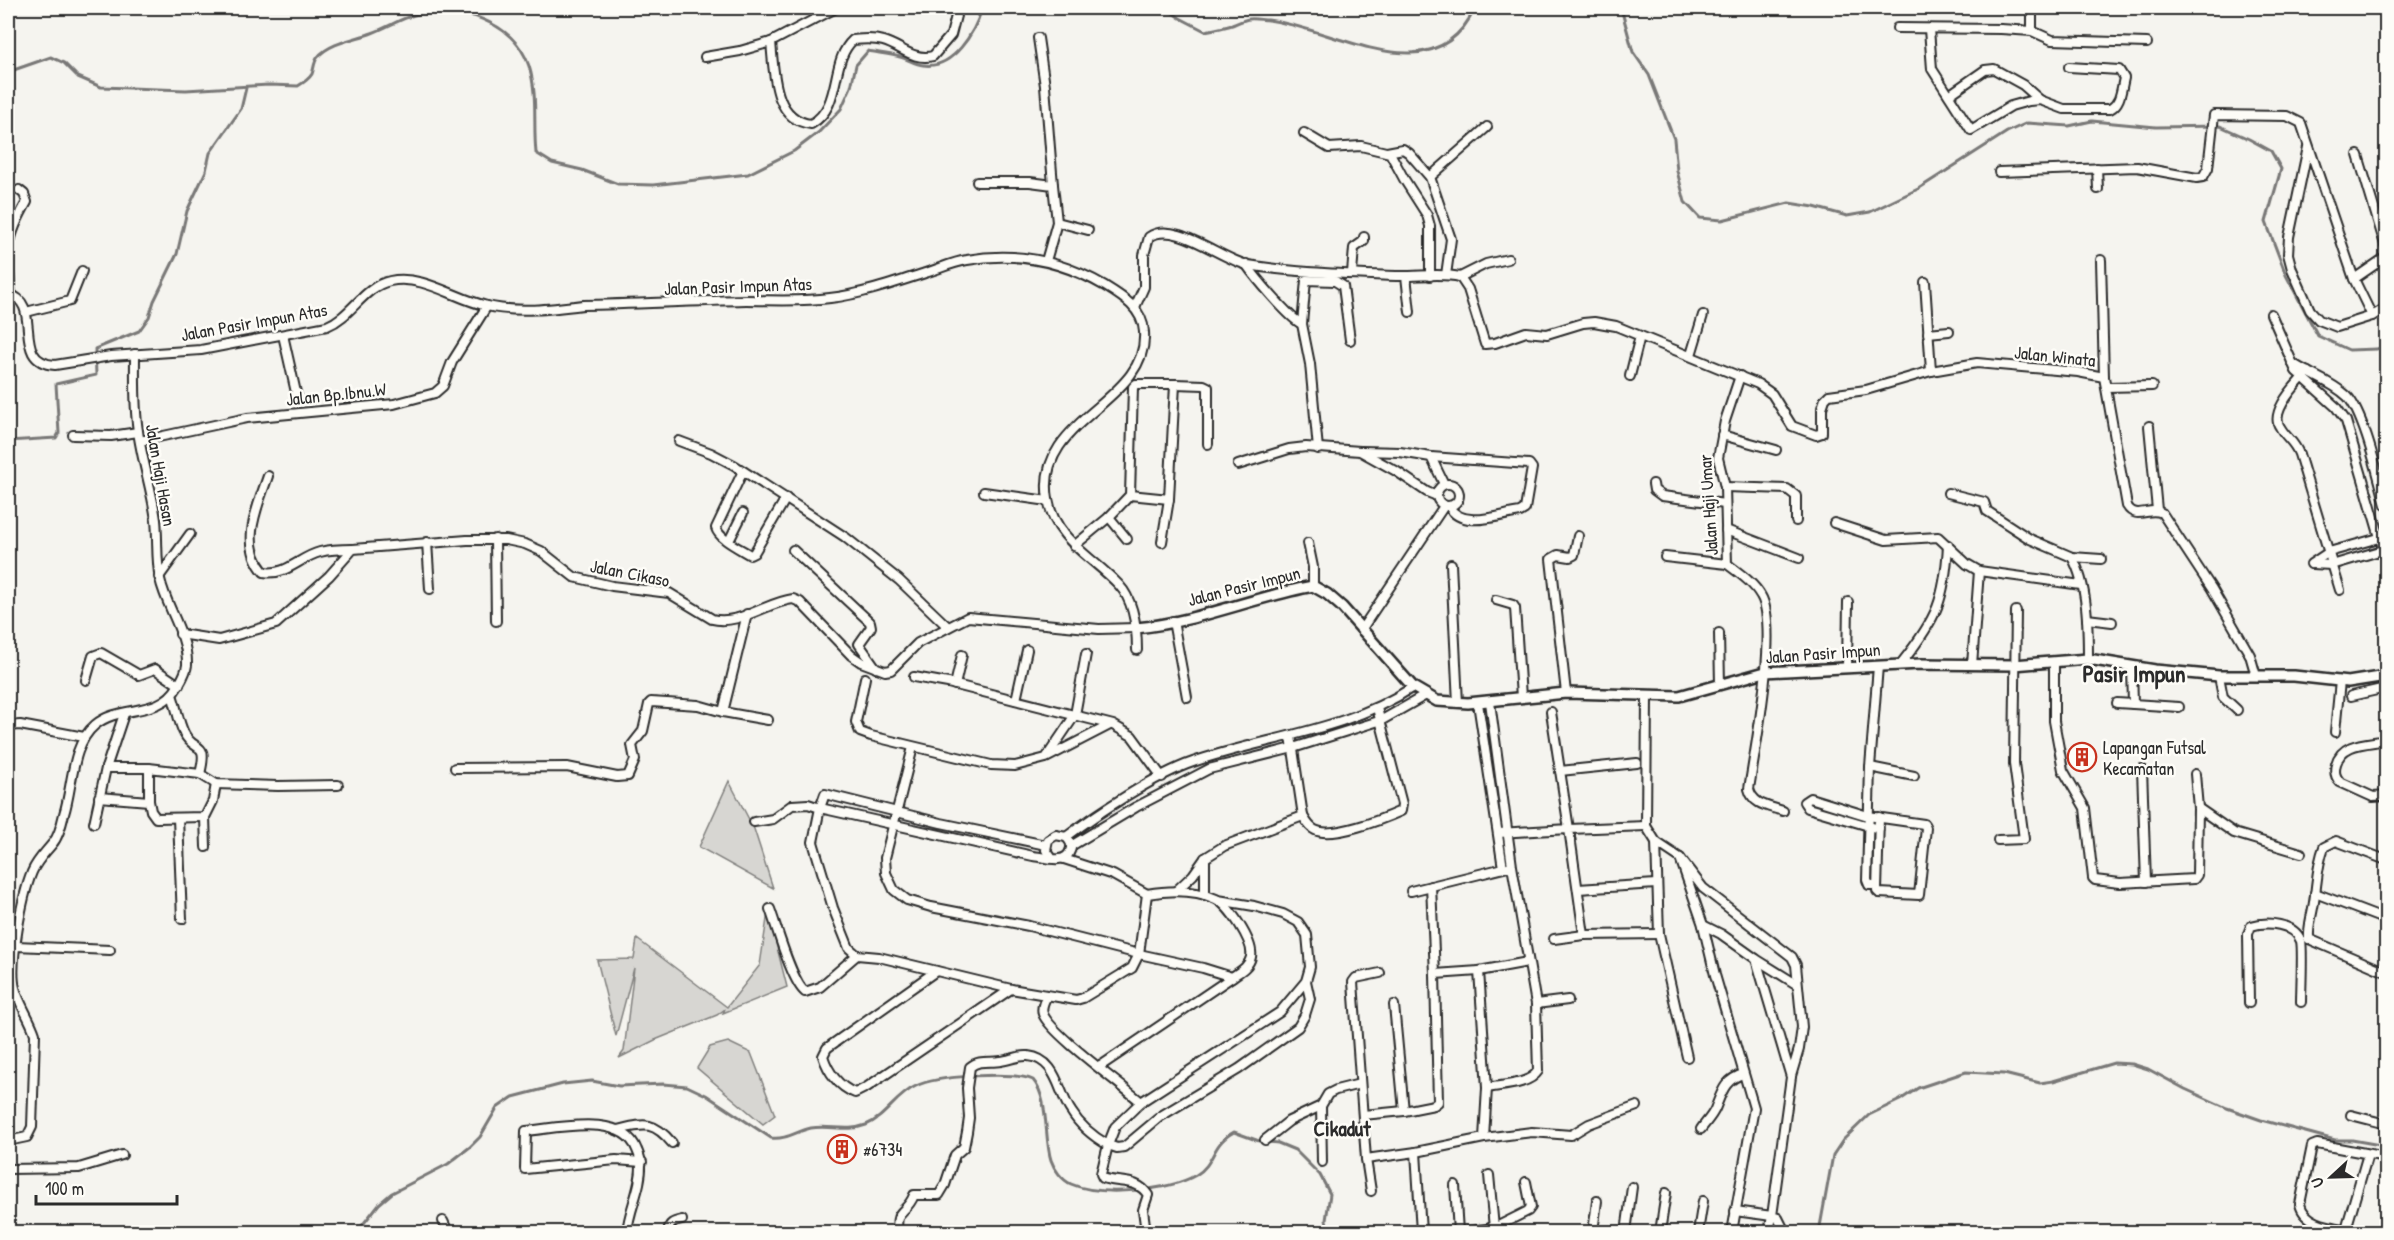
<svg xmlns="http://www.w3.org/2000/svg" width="2394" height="1240" viewBox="0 0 2394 1240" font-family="'Patrick Hand',sans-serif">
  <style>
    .green { fill: #d7d6d2; stroke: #81807e; stroke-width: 1.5 }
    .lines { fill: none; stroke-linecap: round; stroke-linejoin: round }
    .stream { stroke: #797877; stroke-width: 3 }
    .minor-casing { stroke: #2b2b2b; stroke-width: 12 }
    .tertiary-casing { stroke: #2b2b2b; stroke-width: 14 }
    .minor { stroke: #fdfcf7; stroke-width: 8 }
    .tertiary { stroke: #fdfcf7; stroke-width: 9 }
    .labels { text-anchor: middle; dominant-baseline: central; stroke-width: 5; stroke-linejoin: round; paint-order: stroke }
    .street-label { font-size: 18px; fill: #2b2b2b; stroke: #fdfcf7 }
    .poi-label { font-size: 18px; fill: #2b2b2b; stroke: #fdfcf7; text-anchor: start }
    .quarter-label { font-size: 21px; font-weight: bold; fill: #2b2b2b; stroke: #fdfcf7 }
    .district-label { font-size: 24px; font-weight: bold; fill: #2b2b2b; stroke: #fdfcf7 }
  </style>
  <rect width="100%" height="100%" fill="#f5f4ef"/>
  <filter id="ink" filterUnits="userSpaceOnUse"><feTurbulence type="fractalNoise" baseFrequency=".0167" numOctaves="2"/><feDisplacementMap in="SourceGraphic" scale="12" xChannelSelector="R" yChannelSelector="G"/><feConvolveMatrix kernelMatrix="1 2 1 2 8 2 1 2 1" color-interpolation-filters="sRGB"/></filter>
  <g filter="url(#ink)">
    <g class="green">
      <polygon points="729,781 754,829 773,888 699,847"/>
      <polygon points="768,912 787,987 723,1013 725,1009 717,1015 655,1040 619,1058 624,1051 634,968 616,1036 597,960 634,959 637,939 727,1007 760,965"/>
      <polygon points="728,1042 751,1053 775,1115 763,1124 697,1068 710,1047"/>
    </g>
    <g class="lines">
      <g class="stream">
        <path d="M1166,8L1180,18L1205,31C1214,29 1223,28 1232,25C1237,23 1243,20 1249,19C1255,18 1262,20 1268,20C1335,28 1434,97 1475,8"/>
        <polyline points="1621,8 1633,52 1649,75 1674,139 1677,171 1685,202 1700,218 1722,220 1789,203 1814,207 1847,216 1870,212 1918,189 2007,132 2027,123 2069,126 2092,121 2156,127 2220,126 2249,139 2271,151 2281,169 2266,222 2286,275 2318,336 2349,350 2377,349 2386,345"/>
        <path d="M8,72L51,57L64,63L78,77L101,87L186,90L269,85L298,86C303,83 309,79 312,74C314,69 314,61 318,57C329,43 356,39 372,33C386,28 400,19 414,15C457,3 514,21 529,66C538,95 533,123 536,153L552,163L582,170L618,184L653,185L748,174L794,151L819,132L841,109L851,87L856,65L868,51C878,53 890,54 900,57C908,59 915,64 923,65C953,70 975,32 982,8"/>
        <polyline points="8,441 56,438 59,433 56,384 96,375 95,349 139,331 149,317 154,301 177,254 187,211 206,171 210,153 241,109 246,88"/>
        <path d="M357,1232L379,1204L392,1193L448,1164L470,1147L480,1137L497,1108L513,1097L563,1084L592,1081L619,1086L663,1084L687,1086L706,1095L771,1138C786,1140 797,1131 811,1128C829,1125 848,1132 866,1125C886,1117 896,1095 916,1086C935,1076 1014,1071 1033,1080C1049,1098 1044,1138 1051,1160C1054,1169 1062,1180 1071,1184C1100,1197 1169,1191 1196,1175C1216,1163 1210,1145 1234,1132L1259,1141L1278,1143L1295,1150L1320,1175L1330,1194L1326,1220L1329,1232"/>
        <polyline points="1819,1232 1833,1155 1843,1140 1869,1115 1900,1100 1918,1088 1966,1072 2004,1074 2040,1083 2053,1081 2114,1063 2132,1064 2148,1069 2185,1089 2227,1108 2261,1120 2335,1140 2352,1140 2386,1146"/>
      </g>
      <g class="minor-casing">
        <g id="minor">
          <polyline points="2032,8 2032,31 2052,40 2147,43"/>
          <polyline points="1897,28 2001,29 2032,31"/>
          <path d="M1929,29L1932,69L1971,130L2011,106L2029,101L2040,100L2064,109H2110C2121,103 2121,90 2124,78L2119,70L2069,67"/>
          <polyline points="1038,38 1045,86 1053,185"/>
          <path d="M771,42C774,71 773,120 811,124C843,106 829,62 853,40C863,39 873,38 883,41C901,46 913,61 933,56L951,35L958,8"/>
          <polyline points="705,57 740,51 771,42 836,8"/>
          <polyline points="1949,95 1985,70 1994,69 2023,85 2040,100"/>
          <polyline points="1304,133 1329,148 1361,146 1390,153 1404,179 1427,215 1430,226 1430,276"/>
          <polyline points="2308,147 2289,237 2288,254 2292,269 2310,310 2319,320 2337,327 2372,316"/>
          <polyline points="1387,152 1403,149 1409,153 1430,177 1451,239 1446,275"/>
          <polyline points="2358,155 2386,248"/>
          <polyline points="2097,168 2098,189"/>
          <polyline points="1999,172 2137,167 2197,178 2203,177 2208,168 2214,115 2287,116 2301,123 2354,279 2386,257"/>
          <polyline points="1430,177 1487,127"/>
          <polyline points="977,182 1030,182 1053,185 1057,222 1046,261"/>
          <polyline points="1057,222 1088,230"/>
          <polyline points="2101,260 2104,377"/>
          <path d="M1246,264C1255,277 1290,319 1302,324"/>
          <polyline points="1352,273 1354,248 1364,241 1364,237"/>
          <polyline points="1406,276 1410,312"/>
          <polyline points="1460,277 1486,264 1508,259"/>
          <polyline points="2354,279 2372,316 2386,308"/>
          <polyline points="1925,282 1931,371"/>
          <path d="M8,294C45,303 9,362 55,365L111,356L201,350L327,326C352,316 363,287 390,281C423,274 455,299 487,306C518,313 551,309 583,305C637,304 692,301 746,300C773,300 802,302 830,298C863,294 894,283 925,273C939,269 953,262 967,260C1016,251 1062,261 1105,286C1123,297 1143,309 1144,332C1149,403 1034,418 1048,499C1054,539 1094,558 1119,585C1134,601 1137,629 1137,650"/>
          <path d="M11,295C7,252 5,240 27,202L24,194L19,190"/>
          <path d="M1135,307L1144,287V255L1149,237C1174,219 1222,260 1248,265C1296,273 1347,274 1396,276C1417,277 1440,272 1460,277L1468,289L1485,344L1495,343L1526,332L1547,334L1583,323L1594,322L1616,326L1758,384L1772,394L1792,426L1816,435L1822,433V408L1825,399L1829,395L1866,390L1931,371L1977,363L2078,372L2104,377L2127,506C2136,521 2149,506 2162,513L2212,589L2250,655L2256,676"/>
          <polyline points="26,312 70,301 82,271"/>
          <polyline points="2271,314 2296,371 2336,407 2346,421 2386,558"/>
          <polyline points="1928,333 1949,331"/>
          <polyline points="283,335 297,397"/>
          <polyline points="1691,355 1703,315"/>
          <path d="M2292,363C2310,375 2331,381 2347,396C2364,413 2379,480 2386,505"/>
          <path d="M2308,372C2298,382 2269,412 2280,427C2286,438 2294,441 2299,454L2340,590"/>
          <polyline points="1630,376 1640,336"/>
          <path d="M1740,376L1725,421L1718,458L1725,487L1727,564C1739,573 1754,583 1761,596C1779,626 1755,750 1749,789C1753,805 1768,806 1783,811"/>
          <polyline points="1175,384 1204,385 1208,387 1208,444"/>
          <polyline points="2106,387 2152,386"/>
          <polyline points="2149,426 2157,510"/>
          <polyline points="73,435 111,436 138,432"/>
          <polyline points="1722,435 1776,450"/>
          <polyline points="140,441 247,418 394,404 435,393 443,386 452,362 487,306"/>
          <polyline points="679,441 711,453 734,465 845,537 899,580 948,627"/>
          <polyline points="1318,449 1310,364 1302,324 1306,280 1335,281 1343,286 1350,340"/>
          <polyline points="1362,451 1400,452 1431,457 1444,484"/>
          <path d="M1431,457L1529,464L1532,468L1525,509L1520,512C1499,515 1461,530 1449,506"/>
          <polyline points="1238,465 1289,449 1306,447 1360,451 1396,471 1427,492 1437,496"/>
          <path d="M743,471L716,528C719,539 739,548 750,555L754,553L786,498"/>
          <path d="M268,476C258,506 239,543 264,572C286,576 300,557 320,552C331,549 343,549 353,549"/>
          <circle cx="1448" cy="495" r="11"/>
          <polyline points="1653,484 1654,490 1662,496 1725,504"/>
          <polyline points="1725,487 1787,489 1796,496 1796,521"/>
          <polyline points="984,492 1048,501"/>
          <path d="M1948,493L1984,502L1987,511L2030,539L2072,557C2088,585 2088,628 2088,659"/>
          <polyline points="1109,517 1127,539"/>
          <polyline points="1834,523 1886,540 1938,537 1967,564 1979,571 2081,585"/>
          <polyline points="1726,530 1799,558"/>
          <polyline points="495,539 496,621"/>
          <polyline points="729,541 743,513"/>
          <polyline points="427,542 430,589"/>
          <polyline points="1162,542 1169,499"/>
          <polyline points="1308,543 1313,567 1313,586"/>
          <polyline points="1074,546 1109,517 1130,495 1169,499 1175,384 1136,384 1133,387 1130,495"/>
          <polyline points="793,550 870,622 871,627 859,644 876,668"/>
          <polyline points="1665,557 1727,564"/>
          <polyline points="2072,557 2101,559"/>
          <polyline points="1451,564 1458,703"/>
          <polyline points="2311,564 2329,552 2386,536"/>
          <polyline points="2312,564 2332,565 2386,549"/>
          <polyline points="159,577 190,534"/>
          <polyline points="1496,600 1513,605 1515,608 1521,697"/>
          <polyline points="2087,619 2112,622"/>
          <polyline points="1173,621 1187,697"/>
          <polyline points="1361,630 1444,506"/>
          <polyline points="1719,633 1720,685"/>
          <path d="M180,634L219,640L276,624L329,576L353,549L467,540H506L525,544L541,551L574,577L612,586L669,593L712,619C739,626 767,602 793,599L800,602L851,655L861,662L885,671L891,670L918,643L968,617L1099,629L1136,628"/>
          <polyline points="2054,663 2054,721 2063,770 2085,808 2093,878 2095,880 2120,883 2194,879 2197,875 2198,808 2195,774"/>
          <path d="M1903,665V661C1937,618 1945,599 1948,545"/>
          <polyline points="1972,665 1979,571"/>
          <polyline points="2132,666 2133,704 2179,707"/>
          <polyline points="1847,668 1848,602"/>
          <polyline points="2219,676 2223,697 2237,710"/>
          <polyline points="914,677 948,683 1113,725 1132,736 1162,777"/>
          <polyline points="865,678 856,722 860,732 871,736 991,765 1015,766 1046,758 1075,715 1086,654"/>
          <polyline points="86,680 93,656 101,653 139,675 155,669 179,685"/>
          <polyline points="955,685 962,655"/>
          <polyline points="1566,693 1551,559 1558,555 1570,557 1574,555 1578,536"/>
          <path d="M172,695C177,708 178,721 184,733C194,754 209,738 200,774"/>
          <polyline points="2351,696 2386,688"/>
          <polyline points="1016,700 1027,650"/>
          <polyline points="1478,703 1503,868"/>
          <polyline points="2117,703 2133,704"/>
          <polyline points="723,712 768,720"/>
          <polyline points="8,726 20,725 84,737"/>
          <polyline points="2335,732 2340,681"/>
          <path d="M2386,740C2367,744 2342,742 2336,764C2334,772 2335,777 2340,782L2373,797L2386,796"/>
          <polyline points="913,747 885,858 886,873 894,890 907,900 931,907 1029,926 1139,954 1147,894 1113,875 1064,859"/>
          <polyline points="1048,757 1110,725"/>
          <polyline points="1870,767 1914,776"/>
          <polyline points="106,768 149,768"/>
          <polyline points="455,768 567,767 617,777 628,776 635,760 632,745 643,731 649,704 651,702 698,705 723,712 747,614"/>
          <polyline points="2142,769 2146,882"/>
          <polyline points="1560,771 1637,763"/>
          <polyline points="99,797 149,801 149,768 200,774 216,784 278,786 338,785"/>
          <polyline points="149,801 151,811 156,818 205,817 213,801 216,784"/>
          <polyline points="2198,808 2234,833 2301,853"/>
          <path d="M1303,816C1306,821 1309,827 1315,830C1332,839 1383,819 1401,811L1402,804L1377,708"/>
          <polyline points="205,817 206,847"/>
          <polyline points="178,818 182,919"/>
          <polyline points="754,822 773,819 792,805 808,804 820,808 813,842 833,908 849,948 857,955 879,957 1011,989 1076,1000 1083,998 1132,968 1139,954 1203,968 1232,977"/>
          <polyline points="94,823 106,768 124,714"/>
          <polyline points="1646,826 1656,842 1680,858 1703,888 1792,957 1796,965 1802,1027 1799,1049 1791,1076"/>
          <polyline points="1646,826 1647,696"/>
          <polyline points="1879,829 1808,808 1804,802 1810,798 1868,816 1924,824 1926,828 1919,895 1879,893 1877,891 1879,817"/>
          <polyline points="1498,833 1569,829 1551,712"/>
          <path d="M1066,837C1098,813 1155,775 1193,762C1266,737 1347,731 1413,687"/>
          <polyline points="1998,840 2024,839 2014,764 2016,611"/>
          <polyline points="1656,842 1659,934 1687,1057"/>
          <path d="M1046,845L941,823L825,794L820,808L1033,856C1044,857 1066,865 1070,851C1073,845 1070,841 1066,837L1056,835L1048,840L1046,850L1051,857"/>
          <polyline points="1071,846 1136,807 1209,769 1293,748 1382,720 1426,695"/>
          <polyline points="1205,858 1205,895"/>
          <polyline points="1680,858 1703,925 1715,975 1754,1108 1732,1232"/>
          <polyline points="1876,885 1869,885 1867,880 1870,767 1878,666"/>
          <polyline points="1431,886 1435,974"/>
          <polyline points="1578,889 1656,884"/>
          <polyline points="1176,891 1193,875 1205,858 1224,846 1303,816 1291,736"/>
          <polyline points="1411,891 1508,867"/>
          <polyline points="2315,893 2386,920"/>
          <polyline points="1218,900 1254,906 1283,914 1298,922 1307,935 1310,967 1306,981 1280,1012 1141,1102 1115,1127 1108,1145 1117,1148 1124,1147 1161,1116 1239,1069 1298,1027 1305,1015 1310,999 1306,981"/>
          <path d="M770,909C777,928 792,982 805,992L820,987L857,955"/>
          <polyline points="1703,925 1721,934 1756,959 1791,1077 1772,1216 1778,1218 1785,1232"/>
          <polyline points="1584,935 1569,829 1646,826"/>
          <polyline points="1554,939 1584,935 1659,934"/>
          <path d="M2309,939C2308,926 2312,916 2314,902C2317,883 2317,865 2324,847L2336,841L2386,860"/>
          <polyline points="2309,939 2386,972"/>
          <polyline points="16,946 110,950"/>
          <polyline points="1756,959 1796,984"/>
          <path d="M936,971L827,1048L823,1056C828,1072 839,1087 855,1093L867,1087L1011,989"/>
          <polyline points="1380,973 1356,978 1353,982 1366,1159 1416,1152 1484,1138 1487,1088 1479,971"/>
          <path d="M1047,996C1044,1001 1041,1008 1043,1014C1050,1033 1122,1085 1141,1102"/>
          <path d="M2249,1003L2248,934L2251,926C2267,921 2294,923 2301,941C2303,949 2301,991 2301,1002"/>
          <polyline points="1536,1004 1568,1000"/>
          <polyline points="1394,1005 1404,1111"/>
          <path d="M1099,1067L1232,977C1239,972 1249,967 1251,957C1254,942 1229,905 1216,899C1194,889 1170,890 1147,894"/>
          <path d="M1487,1088C1502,1085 1529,1085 1538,1071L1536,1004L1512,866L1490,702"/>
          <polyline points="1321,1106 1322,1162"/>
          <polyline points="1363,1115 1404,1111 1434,1105 1438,1102 1435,974 1479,971 1528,962"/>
          <polyline points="2351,1115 2386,1124"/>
          <path d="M1701,1129C1706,1122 1712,1116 1715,1109C1722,1092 1724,1080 1743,1074"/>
          <path d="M617,1130C644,1124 653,1120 672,1143"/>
          <polyline points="1484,1138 1532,1132 1571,1135 1589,1124 1637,1106"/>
          <polyline points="1265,1140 1289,1121 1321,1106 1328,1094 1336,1090 1360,1084"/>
          <path d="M8,1141L27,1137L32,1127L35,1034C30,1018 19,1004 15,988C9,964 22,896 32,872C37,860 45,853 53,843C59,836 62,823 64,814C73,786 71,745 95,725C119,704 160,718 178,686C182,679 186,673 187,665C188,635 166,607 160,579C156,560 158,539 156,520C152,490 142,461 138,431C134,406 135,379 135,354"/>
          <polyline points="1416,1152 1421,1232"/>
          <polyline points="1366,1159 1371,1191"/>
          <polyline points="8,1169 79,1168 122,1155"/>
          <polyline points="1489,1175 1494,1228"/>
          <polyline points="1455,1185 1458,1232"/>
          <polyline points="1735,1211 1772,1216 1769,1232"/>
          <polyline points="443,1221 448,1232"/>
          <polyline points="2346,1229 2368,1154"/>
          <path d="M627,1232C629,1209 642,1187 641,1164C641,1159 639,1155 637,1150C623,1112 558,1128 526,1131L525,1169L616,1160L642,1162"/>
          <path d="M668,1232C669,1223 673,1222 682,1220"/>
          <path d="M898,1232C894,1208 907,1214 914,1195H939L945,1185L955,1155L964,1147L967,1132L969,1118L967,1088L970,1067C979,1059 990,1063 1001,1061C1010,1060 1019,1055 1028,1056C1057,1059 1058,1092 1071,1111C1080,1126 1094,1137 1108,1145L1101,1174L1103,1178C1120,1184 1137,1178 1148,1195L1143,1210L1146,1232"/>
          <polyline points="1463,1232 1494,1228 1528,1211 1531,1207 1526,1182"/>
          <polyline points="1593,1232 1597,1201"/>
          <polyline points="1626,1232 1632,1187"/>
          <polyline points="1660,1232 1666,1193"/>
          <polyline points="1698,1232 1703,1201"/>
          <path d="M2358,1232C2339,1227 2305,1227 2300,1204L2312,1146L2317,1144L2386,1157"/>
        </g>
      </g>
      <g class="tertiary-casing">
        <path id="tertiary" d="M1136,628C1197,622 1254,597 1313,586L1327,594L1342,607L1413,687L1437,701L1468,703L1566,693L1679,696L1765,672L1920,664L2014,665L2088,659L2155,670L2219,676H2294L2348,682L2386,676"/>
      </g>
      <use href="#minor" class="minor"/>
      <use href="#tertiary" class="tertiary"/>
    </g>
  </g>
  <defs>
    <g id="building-ring" transform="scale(1.5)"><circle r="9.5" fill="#fdfcf7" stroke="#c8321e" stroke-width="1.5"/><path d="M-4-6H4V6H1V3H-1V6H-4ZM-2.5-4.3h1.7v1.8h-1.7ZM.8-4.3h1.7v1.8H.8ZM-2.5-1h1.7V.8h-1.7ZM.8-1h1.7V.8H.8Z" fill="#c8321e"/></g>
  </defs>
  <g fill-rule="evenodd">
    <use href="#building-ring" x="2082" y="757"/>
    <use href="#building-ring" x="842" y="1149"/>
  </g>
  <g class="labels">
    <g class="street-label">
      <text transform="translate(738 286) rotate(-2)">Jalan Pasir Impun Atas</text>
      <text transform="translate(254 322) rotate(-10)">Jalan Pasir Impun Atas</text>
      <text transform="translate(2055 356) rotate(6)">Jalan Winata</text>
      <text transform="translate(336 394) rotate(-6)">Jalan Bp.Ibnu.W</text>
      <text transform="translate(161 475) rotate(80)">Jalan Haji Hasan</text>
      <text transform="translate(1708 505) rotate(-94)">Jalan Haji Umar</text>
      <text transform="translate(630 573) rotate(11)">Jalan Cikaso</text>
      <text transform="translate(1244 586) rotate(-14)">Jalan Pasir Impun</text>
      <text transform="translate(1823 653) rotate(-4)">Jalan Pasir Impun</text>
    </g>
    <g class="poi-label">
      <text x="2103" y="747">Lapangan Futsal<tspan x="2103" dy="21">Kecamatan</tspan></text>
      <text x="863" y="1149">#6734</text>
    </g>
    <g class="quarter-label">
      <text x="1342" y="1128">Cikadut</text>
    </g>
    <g class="district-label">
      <text x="2134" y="673">Pasir Impun</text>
    </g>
  </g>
  <rect width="2394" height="1240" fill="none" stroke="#fdfcf7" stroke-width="30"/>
  <rect x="15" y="15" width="2364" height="1210" fill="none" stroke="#2b2b2b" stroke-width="2" filter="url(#ink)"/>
  <g transform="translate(2331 1177) rotate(248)" stroke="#fdfcf7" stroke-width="4.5" paint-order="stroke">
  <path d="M0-4.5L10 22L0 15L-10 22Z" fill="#2b2b2b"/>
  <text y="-9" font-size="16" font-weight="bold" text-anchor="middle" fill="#2b2b2b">U</text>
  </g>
  <path d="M36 1195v9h141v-9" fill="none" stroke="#2b2b2b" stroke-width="3"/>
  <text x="45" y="1195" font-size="18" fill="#2b2b2b" stroke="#fdfcf7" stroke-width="4.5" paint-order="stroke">100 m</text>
</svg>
